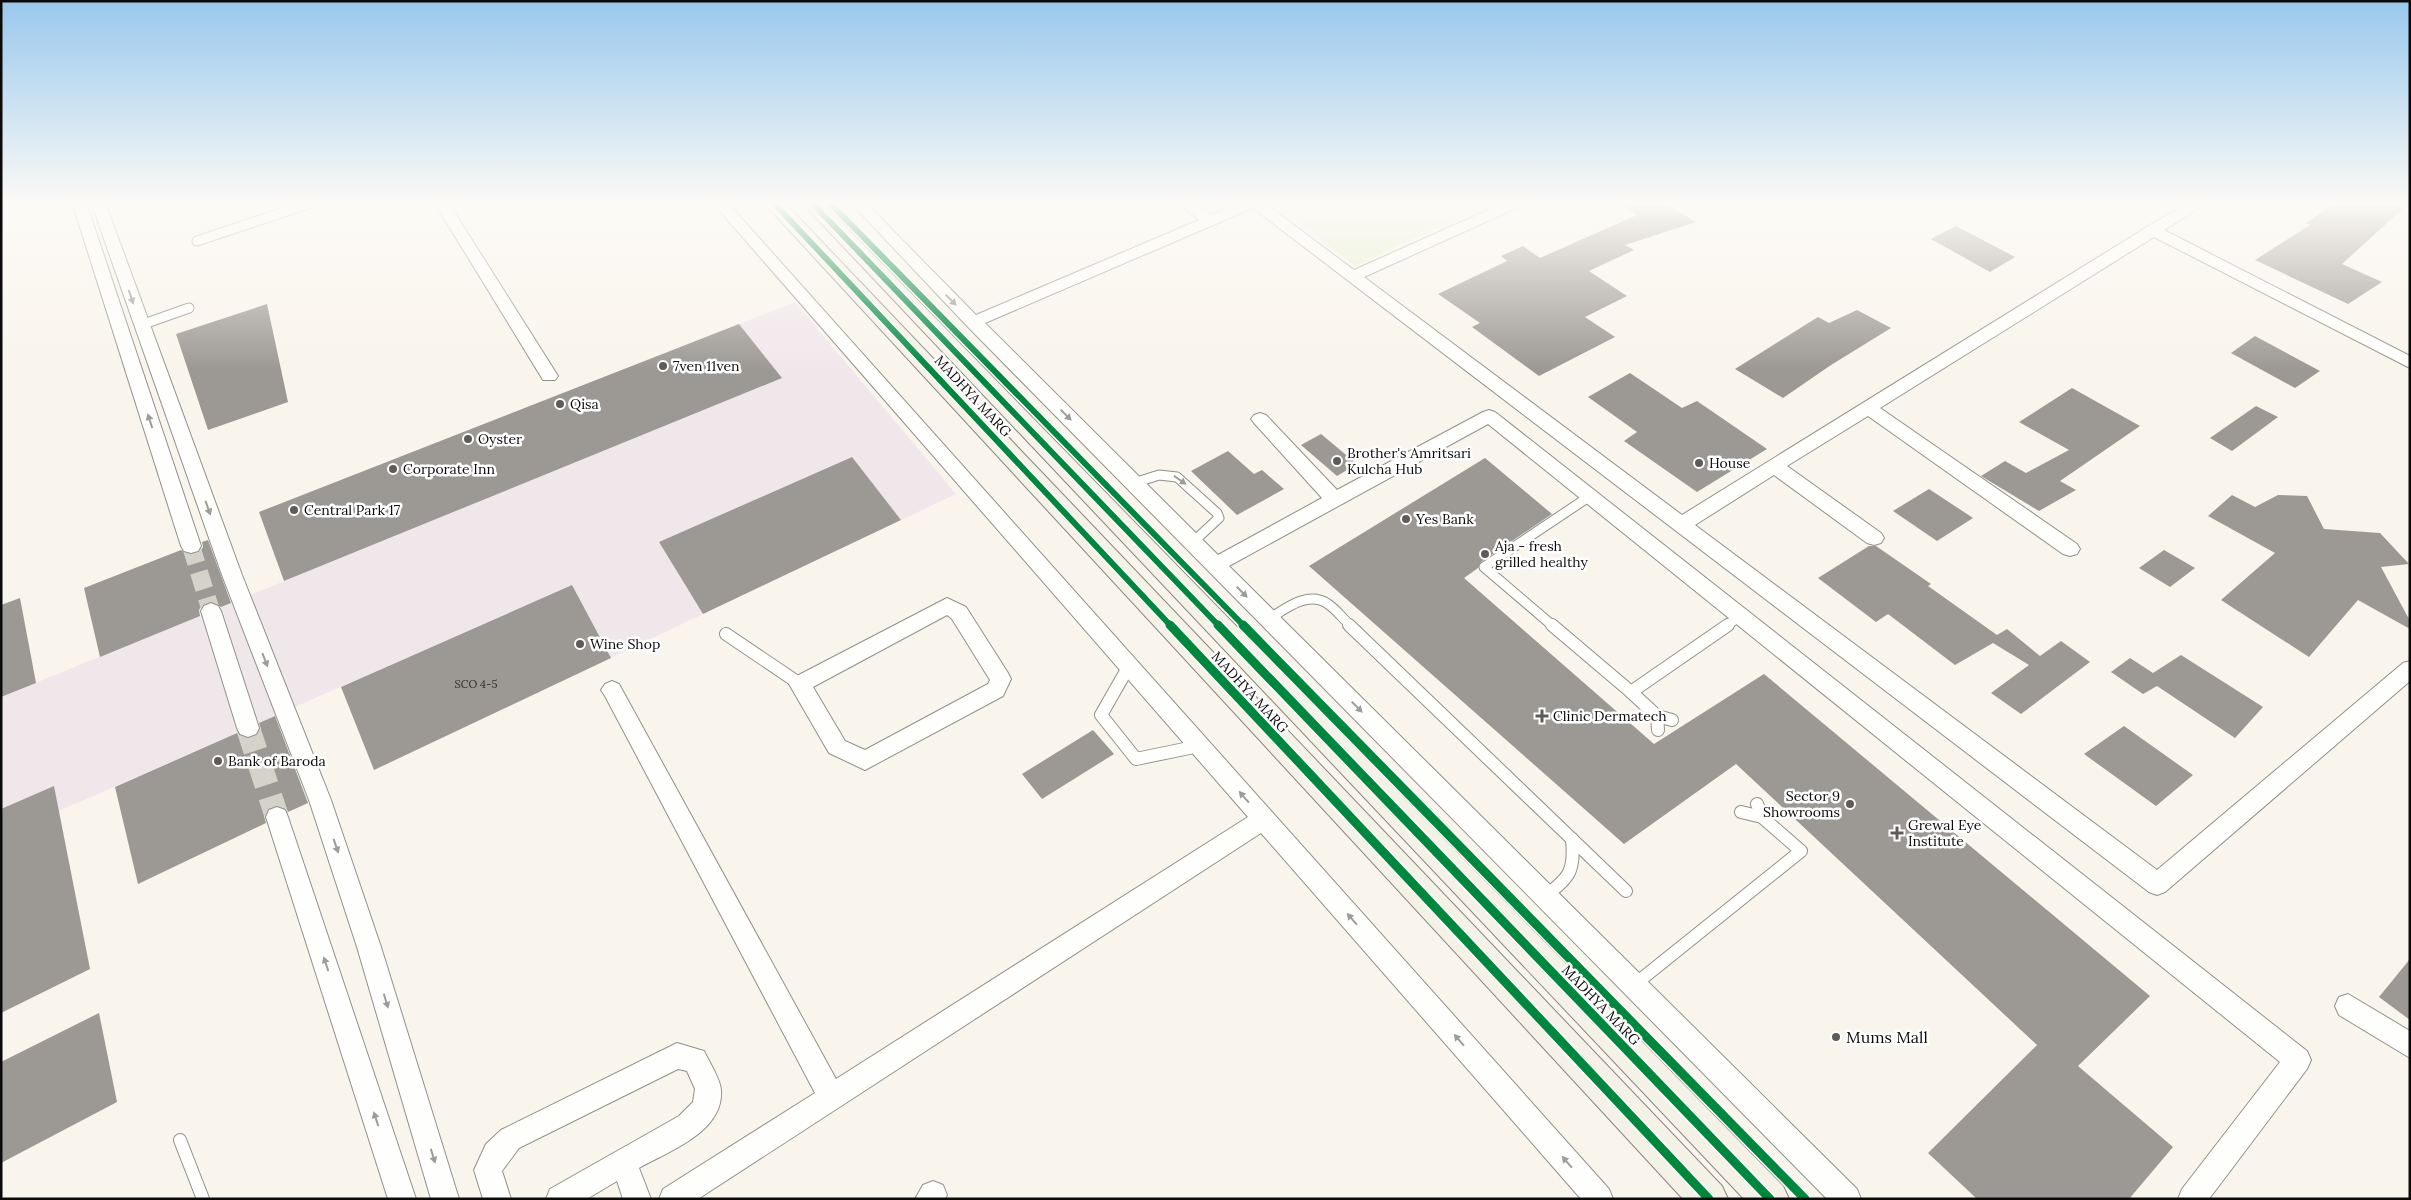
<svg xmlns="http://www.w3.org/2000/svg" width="2411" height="1200" viewBox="0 0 2411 1200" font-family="Lora,serif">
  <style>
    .industrial { fill: #f0e7eb }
    .green { fill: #e4efca }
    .building { fill: #9c9893 }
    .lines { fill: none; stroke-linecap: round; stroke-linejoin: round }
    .minor-tunnel-far1 { stroke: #d5d2ca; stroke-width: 18; stroke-dasharray: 18 9; stroke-linecap: butt }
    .minor-tunnel { stroke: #d5d2ca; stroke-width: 24; stroke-dasharray: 24 12; stroke-linecap: butt }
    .service-far1-casing { stroke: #92908c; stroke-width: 11 }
    .service-casing { stroke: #92908c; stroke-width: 14 }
    .minor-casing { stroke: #92908c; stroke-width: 2 }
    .secondary-casing { stroke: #888682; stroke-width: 2 }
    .service-far1 { stroke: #fefefc; stroke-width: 9 }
    .service { stroke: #fefefc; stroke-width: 12 }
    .minor { fill: #fefefc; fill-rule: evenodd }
    .secondary { fill: #f4f1e6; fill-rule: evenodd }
    .cycleway-far1-casing { stroke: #fff; stroke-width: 9 }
    .cycleway-casing { stroke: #fff; stroke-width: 12 }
    .cycleway-far1 { stroke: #00873e; stroke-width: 6 }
    .cycleway { stroke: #00873e; stroke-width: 9 }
    .oneway { fill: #9c9c9b }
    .poi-dot { fill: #5e5c59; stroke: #fff; stroke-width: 2 }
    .labels { text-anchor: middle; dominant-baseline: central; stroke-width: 5; stroke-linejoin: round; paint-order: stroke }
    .number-label { font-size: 11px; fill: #2e2e2c }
    .poi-label { font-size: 14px; fill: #0a0a0a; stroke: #fff; text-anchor: start }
    .street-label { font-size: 14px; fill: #0a0a0a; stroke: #fff }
    .near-poi-label { font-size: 16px; fill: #0a0a0a; stroke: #fff; text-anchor: start }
  </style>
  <rect width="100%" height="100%" fill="#f9f5ec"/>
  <polygon class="industrial" points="795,302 956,494 901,520 851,457 659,542 703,614 611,658 572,585 59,811 54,786 1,809 1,697 781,378 739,324"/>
  <polygon class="green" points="1276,202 1493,202 1355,266 1273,203"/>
  <g class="building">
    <polygon points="1618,202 1662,202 1696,222 1625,245 1634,250 1589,271 1627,296 1585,317 1615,337 1539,376 1472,327 1480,323 1438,294 1507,261 1501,256 1523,246 1540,258 1637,215"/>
    <polygon points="2337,202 2410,202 2342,264 2382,282 2348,304 2255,260 2310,225 2306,223"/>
    <polygon points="1956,226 2015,257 1990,272 1931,239"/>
    <polygon points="267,304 288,402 208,430 176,334"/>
    <polygon points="1857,310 1891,328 1831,365 1783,398 1735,369 1818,317 1829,323"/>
    <polygon points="739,324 782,378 284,581 259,512"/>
    <polygon points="2255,336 2320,371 2295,388 2231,353"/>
    <polygon points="1630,373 1682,408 1697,401 1767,449 1697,492 1624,441 1637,432 1588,397"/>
    <polygon points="2072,388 2140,426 2060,481 2076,490 2039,511 1981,476 2005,461 2026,473 2069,450 2019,422"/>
    <polygon points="2256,406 2278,417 2232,451 2210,438"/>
    <polygon points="1321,434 1357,464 1337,476 1301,445"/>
    <polygon points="1228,451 1254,474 1262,470 1284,489 1237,515 1191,471"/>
    <polygon points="852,457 901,520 703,614 659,542"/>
    <polygon points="1485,458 1552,514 1481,562 1478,568 1464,578 1654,744 1764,674 2150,996 2078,1066 2173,1147 2129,1199 1977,1199 1928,1153 2037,1045 1736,764 1624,844 1309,566"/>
    <polygon points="1929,489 1973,518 1937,541 1893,511"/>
    <polygon points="2232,495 2255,507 2278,495 2307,496 2324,529 2380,533 2409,564 2381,567 2410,621 2410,629 2358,600 2309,657 2221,600 2275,553 2208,516"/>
    <polygon points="208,540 231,603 221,607 210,601 202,605 199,610 200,616 100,657 84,588 181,550 190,555 199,553 203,547 202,542"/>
    <polygon points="1869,546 1876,546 1931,584 1928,586 1997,635 2007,629 2040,656 2061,641 2090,662 2021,714 1991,693 2029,665 1993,643 1955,665 1888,614 1876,622 1818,578"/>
    <polygon points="2164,550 2195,568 2170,587 2139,568"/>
    <polygon points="572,585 611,658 374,770 341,687"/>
    <polygon points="20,598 36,683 1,697 1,605"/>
    <polygon points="2181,655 2263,707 2235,738 2157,686 2143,694 2111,672 2130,658 2153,673"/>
    <polygon points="275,716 308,803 288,812 286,808 278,805 268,808 264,816 266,823 138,884 115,787 237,733 247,739 257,736 261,729 259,723"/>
    <polygon points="2124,726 2193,775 2156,806 2084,754"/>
    <polygon points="1093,730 1114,754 1042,799 1022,774"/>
    <polygon points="54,786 90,969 1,1013 1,809"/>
    <polygon points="2410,959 2410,1020 2379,997"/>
    <polygon points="99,1013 117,1102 1,1163 1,1062"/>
  </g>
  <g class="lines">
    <polyline class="minor-tunnel-far1" points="191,546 211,611"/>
    <polyline class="minor-tunnel" points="248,728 277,817"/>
    <g class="service-far1-casing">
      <g id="service-far1">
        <polyline points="197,241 314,202"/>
        <polyline points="141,325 189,308"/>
        <polyline points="1134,483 1159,475 1177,477 1217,513 1219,518 1193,542"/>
        <path d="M1269,619C1285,609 1308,590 1328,604C1336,609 1343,619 1351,626"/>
        <polyline points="1553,626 1484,567 1590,496"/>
        <polyline points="1726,626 1740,616"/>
      </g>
    </g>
    <g class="service-casing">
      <g id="service">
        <polyline points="1349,625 1626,891"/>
        <polyline points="1552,625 1631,692 1728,625"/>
        <polyline points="726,634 800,684"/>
        <polyline points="1129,666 1101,715 1136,759 1199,746"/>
        <polyline points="1631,692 1657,716 1672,720"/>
        <polyline points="1657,716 1658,730"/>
        <polyline points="1757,804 1762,817"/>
        <path d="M1545,896C1570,878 1575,870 1572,839"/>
        <polyline points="1634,985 1801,851 1762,817 1741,812"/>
        <polyline points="180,1140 203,1199"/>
      </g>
    </g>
    <g class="minor-casing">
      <g id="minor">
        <polygon points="1,202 11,202 9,205 1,206"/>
        <polygon points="72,202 86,202 201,546 198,551 191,553 184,551 181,546"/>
        <polygon points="91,202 105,202 242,575 331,800 381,947 459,1199 431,1199 357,947 309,800 222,575"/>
        <polygon points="434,202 448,202 558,376 555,380 543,380"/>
        <polygon points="712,202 727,202 1609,1189 1613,1199 1581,1199 1261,833 698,1199 659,1199 663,1189 815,1093 605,696 601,690 605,684 612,681 619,684 836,1079 1248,817"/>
        <polygon points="850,202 865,202 976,315 1199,220 1178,202 1194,202 1212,215 1243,202 1263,202 1354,270 1506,202 1525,202 1523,205 1364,277 1682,515 2147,227 2189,202 2206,202 2204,205 2164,230 2410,356 2410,368 2154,237 1880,408 2077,544 2080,549 2077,554 2070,556 2063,554 1868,416 1787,466 1881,533 1884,538 1881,543 1874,545 1867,543 1774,475 1695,525 2157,870 2403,663 2410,661 2410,681 2165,892 2157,895 2149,892 1253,208 985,323 1218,555 1322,498 1254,423 1251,419 1254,415 1260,413 1266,415 1337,490 1483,412 1489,410 1495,412 2307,1051 2311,1060 2307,1069 2209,1199 2178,1199 2182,1189 2280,1062 1488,424 1229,566 1857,1189 1861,1199 1827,1199 967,326"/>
        <path d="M947,598L966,607L1008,673L1011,679L1003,696L865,770L829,753L789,684L793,678ZM947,615L952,619L990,680L988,684L865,750L845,741L813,687Z"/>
        <polygon points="211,603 218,606 221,611 259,728 256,734 248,737 240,734 237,728 201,611 204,606"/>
        <polygon points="277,807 285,810 288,817 416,1199 388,1199 266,817 269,810"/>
        <polygon points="2348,994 2410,1031 2410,1058 2339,1015 2335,1006 2339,997"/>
        <path d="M677,1043L704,1051C709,1062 720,1078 721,1090C724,1132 669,1151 639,1168L651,1199H623L617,1181L587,1199H546L550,1189L679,1116L693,1102L695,1089L687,1071L678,1069L519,1148L502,1171L511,1199H483L474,1170L486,1144L501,1130Z"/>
        <polygon points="933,1181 943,1185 947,1195 945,1199 915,1199 923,1185"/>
      </g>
    </g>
    <g class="secondary-casing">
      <g id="secondary">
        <polygon points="763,202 784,202 1722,1186 1728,1199 1683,1199"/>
        <polygon points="801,202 822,202 1783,1186 1789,1199 1744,1199"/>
      </g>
    </g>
    <use href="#service-far1" class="service-far1"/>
    <use href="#service" class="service"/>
    <use href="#minor" class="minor"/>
    <use href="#secondary" class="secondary"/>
    <g class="cycleway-far1-casing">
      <g id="cycleway-far1">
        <polyline points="773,202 1171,626"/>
        <polyline points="811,202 1219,626"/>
        <polyline points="829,202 1244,626"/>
      </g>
    </g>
    <g class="cycleway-casing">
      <g id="cycleway">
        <polyline points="1170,625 1709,1199"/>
        <polyline points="1218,625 1770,1199"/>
        <polyline points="1243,625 1805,1199"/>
      </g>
    </g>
    <use href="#cycleway-far1" class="cycleway-far1"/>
    <use href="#cycleway" class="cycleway"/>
  </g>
  <defs><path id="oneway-solid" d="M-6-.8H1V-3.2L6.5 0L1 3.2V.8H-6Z" transform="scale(1.25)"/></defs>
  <g class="oneway">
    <use href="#oneway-solid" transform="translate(131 297) rotate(71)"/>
    <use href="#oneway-solid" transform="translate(951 300) rotate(45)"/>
    <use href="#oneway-solid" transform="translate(1066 415) rotate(45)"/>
    <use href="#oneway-solid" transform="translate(150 421) rotate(-108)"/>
    <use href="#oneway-solid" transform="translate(1180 480) rotate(35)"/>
    <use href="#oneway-solid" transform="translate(208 508) rotate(70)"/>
    <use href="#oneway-solid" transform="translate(1242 592) rotate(45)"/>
    <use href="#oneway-solid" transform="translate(265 660) rotate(69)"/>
    <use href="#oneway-solid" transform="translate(1357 707) rotate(45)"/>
    <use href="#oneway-solid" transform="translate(1244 797) rotate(-131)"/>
    <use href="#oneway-solid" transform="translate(336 846) rotate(71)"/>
    <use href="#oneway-solid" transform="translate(1352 919) rotate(-131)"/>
    <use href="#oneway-solid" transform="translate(326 964) rotate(-108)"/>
    <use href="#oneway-solid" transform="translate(386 1001) rotate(73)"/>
    <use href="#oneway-solid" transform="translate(1459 1040) rotate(-131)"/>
    <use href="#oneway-solid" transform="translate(376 1119) rotate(-108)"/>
    <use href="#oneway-solid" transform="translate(433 1156) rotate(73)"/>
    <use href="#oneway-solid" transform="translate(1567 1162) rotate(-131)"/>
  </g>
  <linearGradient id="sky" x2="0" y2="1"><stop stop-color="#98c8ed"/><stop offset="0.55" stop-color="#fcfaf6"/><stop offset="1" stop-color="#fcfaf6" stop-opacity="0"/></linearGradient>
  <rect width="2411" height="370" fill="url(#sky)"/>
  <g class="poi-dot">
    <circle cx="663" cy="366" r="5"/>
    <circle cx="560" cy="404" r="5"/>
    <circle cx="468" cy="439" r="5"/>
    <circle cx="1337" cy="461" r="5"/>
    <circle cx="1699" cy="463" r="5"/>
    <circle cx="393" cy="469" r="5"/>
    <circle cx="294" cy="510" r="5"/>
    <circle cx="1406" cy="519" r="5"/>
    <circle cx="1485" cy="554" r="5"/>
    <circle cx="580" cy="644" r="5"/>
    <path d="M1539.5 708.5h5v5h5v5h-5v5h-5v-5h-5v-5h5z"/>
    <circle cx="218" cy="761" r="5"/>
    <circle cx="1850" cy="804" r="5"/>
    <path d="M1894.5 825.5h5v5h5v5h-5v5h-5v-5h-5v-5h5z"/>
    <circle cx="1836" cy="1037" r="5"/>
  </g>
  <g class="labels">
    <g class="number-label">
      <text x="476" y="684">SCO 4-5</text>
    </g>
    <g class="poi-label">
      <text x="673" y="366">7ven 11ven</text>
      <text x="570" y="404">Qisa</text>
      <text x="478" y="439">Oyster</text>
      <text x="1347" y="453">Brother's Amritsari<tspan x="1347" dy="16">Kulcha Hub</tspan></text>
      <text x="1709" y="463">House</text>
      <text x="403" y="469">Corporate Inn</text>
      <text x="304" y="510">Central Park 17</text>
      <text x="1416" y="519">Yes Bank</text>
      <text x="1495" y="546">Aja - fresh<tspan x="1495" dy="16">grilled healthy</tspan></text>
      <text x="590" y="644">Wine Shop</text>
      <text x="1553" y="716">Clinic Dermatech</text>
      <text x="228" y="761">Bank of Baroda</text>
      <text x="1840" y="796" text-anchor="end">Sector 9<tspan x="1840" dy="16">Showrooms</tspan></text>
      <text x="1908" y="825">Grewal Eye<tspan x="1908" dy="16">Institute</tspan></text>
    </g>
    <g class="street-label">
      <text transform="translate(973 396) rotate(47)">MADHYA MARG</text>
      <text transform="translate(1250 692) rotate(47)">MADHYA MARG</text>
      <text transform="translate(1601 1005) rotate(46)">MADHYA MARG</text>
    </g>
    <g class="near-poi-label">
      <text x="1846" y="1037">Mums Mall</text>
    </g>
  </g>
  <rect width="2411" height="1200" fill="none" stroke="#0a0a0a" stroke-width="5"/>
</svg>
